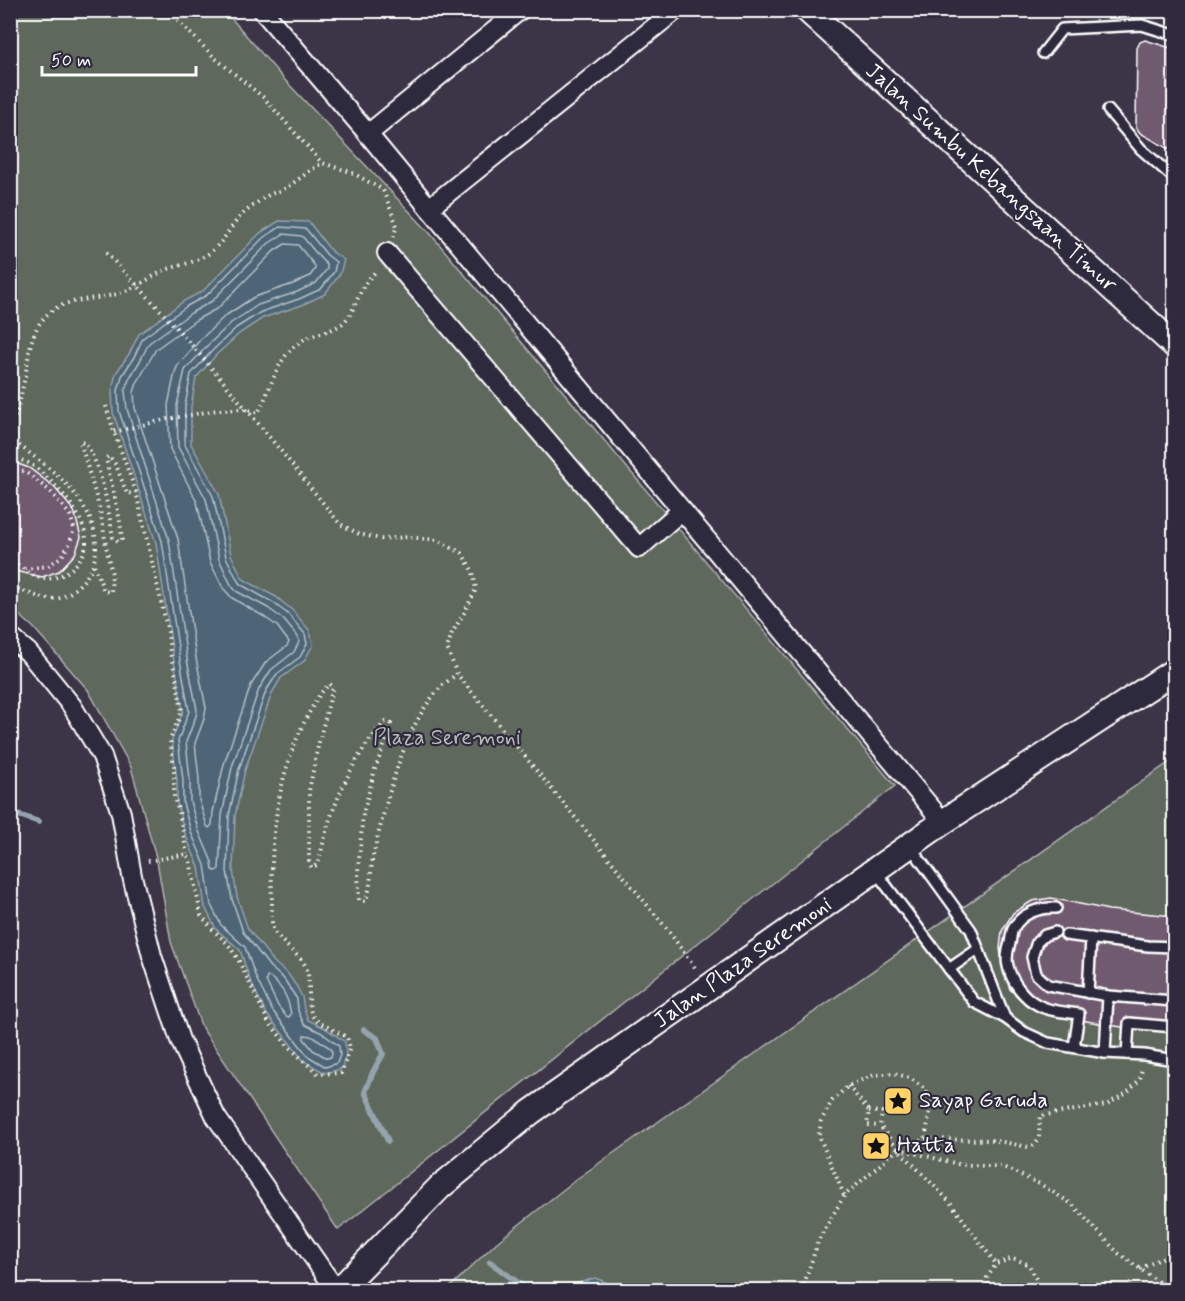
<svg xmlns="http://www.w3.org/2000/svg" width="1185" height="1301" viewBox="0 0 1185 1301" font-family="Mynerve,sans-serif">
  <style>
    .green { fill: #5f675b; stroke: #afb3ad; stroke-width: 1.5 }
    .water { fill: #4d6576; stroke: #94a3ad; stroke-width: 1.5 }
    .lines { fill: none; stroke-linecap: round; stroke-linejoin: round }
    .shore { stroke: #b8c1c8; stroke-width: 1.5 }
    .stream { stroke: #94a3ad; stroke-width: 6 }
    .building { fill: #705a70; stroke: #fff; stroke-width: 1.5 }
    .lane-casing { stroke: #fff; stroke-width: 14 }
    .street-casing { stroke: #fff; stroke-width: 22 }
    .secondary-casing { stroke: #fff; stroke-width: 28 }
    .path { stroke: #fff; stroke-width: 4; stroke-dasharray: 1.5 4.5; stroke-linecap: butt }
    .lane { stroke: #2f2a3d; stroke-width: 9 }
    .street { stroke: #2f2a3d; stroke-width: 18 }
    .secondary { stroke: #2f2a3d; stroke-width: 24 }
    .labels { text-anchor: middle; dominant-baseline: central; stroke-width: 4.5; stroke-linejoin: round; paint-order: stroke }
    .street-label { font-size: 22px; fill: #fff; stroke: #2f2a3d }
    .park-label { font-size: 22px; fill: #b7bbb5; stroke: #2f2a3d }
    .poi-label { font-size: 22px; fill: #fff; stroke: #2f2a3d; text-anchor: start }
  </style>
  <rect width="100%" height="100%" fill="#3c3447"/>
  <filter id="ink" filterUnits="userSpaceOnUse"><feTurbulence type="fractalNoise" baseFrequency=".0167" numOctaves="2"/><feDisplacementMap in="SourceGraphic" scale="12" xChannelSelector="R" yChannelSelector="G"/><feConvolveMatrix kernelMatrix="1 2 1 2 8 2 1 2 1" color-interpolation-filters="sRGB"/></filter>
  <g filter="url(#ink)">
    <g class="green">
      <polygon points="10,11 225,11 282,77 428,231 895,786 338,1230 202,1028 171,942 157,861 131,767 88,690 33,627 11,608"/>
      <polygon points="1174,759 1174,1290 447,1290 497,1242 578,1178"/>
    </g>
    <g class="water">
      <polygon points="279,221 309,222 331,251 344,260 340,274 325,294 302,305 263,318 240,333 216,355 196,378 191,406 191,444 219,494 231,555 243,579 276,597 292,610 310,631 313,645 304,661 281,678 272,693 245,770 235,816 233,870 237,897 248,929 275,963 288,974 297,987 302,997 304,1009 308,1020 325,1028 345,1042 346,1055 341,1069 325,1073 304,1061 266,1013 250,980 240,950 216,929 205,907 199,867 185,834 177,803 177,780 172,740 183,711 174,661 156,543 113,412 112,390 116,373 129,354 139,334 184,301 203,291 260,233"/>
      <polygon points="595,1278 615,1286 622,1290 550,1290 556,1283 568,1286"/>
    </g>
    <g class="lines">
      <g class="shore">
        <polygon points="280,227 306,229 327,255 336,262 334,272 321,289 299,299 261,312 236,328 212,351 191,374 185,406 185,445 213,496 226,557 238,581 240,584 272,602 288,614 305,634 307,644 300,657 277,674 266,691 239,769 229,816 227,871 232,899 243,932 270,967 284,979 291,990 297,999 298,1011 304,1024 322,1033 339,1046 340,1055 337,1063 326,1067 308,1056 272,1010 256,978 245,947 221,925 211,905 205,865 191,832 183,803 183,780 178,741 189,711 180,660 162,541 119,411 118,391 122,376 134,357 143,338 187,306 207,295 263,238"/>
        <polygon points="283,234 302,236 321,259 327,265 327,269 316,283 297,292 258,305 231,323 207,346 185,370 177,405 178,447 206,499 219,559 231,585 236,591 268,608 283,619 298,637 299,642 294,652 271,670 259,689 232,767 222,815 219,869 216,871 213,870 212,862 198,829 190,801 190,780 186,742 196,716 197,710 187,659 169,540 127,409 125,391 129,379 140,361 149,343 191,313 212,301 268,244"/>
        <polygon points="285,244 298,245 315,266 315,269 310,276 293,284 254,297 225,316 200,340 178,365 175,372 168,405 170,449 197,502 210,562 223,588 232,598 263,616 277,626 289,642 287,646 266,662 251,685 224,764 213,812 212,825 209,828 207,826 199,800 199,779 195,743 204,719 206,708 196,658 178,539 135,408 134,392 137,383 156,349 196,320 218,308 274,251"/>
        <path d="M267,977H270C283,988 288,997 291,1014L289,1017L286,1016L278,1006L266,981Z"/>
        <path d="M304,1035C314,1035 323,1043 331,1049L332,1053L331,1057L327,1058L313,1050L304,1039Z"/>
      </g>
      <g class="stream">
        <polyline points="10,812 39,822"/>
        <polyline points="364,1030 377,1038 383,1054 373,1072 365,1092 388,1141"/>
        <polyline points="490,1262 528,1290"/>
      </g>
    </g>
    <g class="building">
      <polygon points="1145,40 1174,49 1174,152 1140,133 1136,127 1137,48 1140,42"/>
      <polygon points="10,461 29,468 54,487 74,511 81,537 75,554 59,571 42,577 15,571 10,567"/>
      <polygon points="1051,898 1109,910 1174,916 1174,1031 1133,1029 1040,1013 1026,1005 1010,989 1003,970 1000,948 1002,931 1013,913 1032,901"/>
    </g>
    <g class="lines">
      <g class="lane-casing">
        <g id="lane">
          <polyline points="1043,53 1062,29 1142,25 1174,35"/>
          <polyline points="1108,110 1141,149 1174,178"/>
          <polyline points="910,846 971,930 1005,1018"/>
          <polyline points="876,872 974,1002 1005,1018 1024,1032 1048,1043 1105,1053 1144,1055 1174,1060"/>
          <path d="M1056,908C1040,907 1021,913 1013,929C1011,933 1011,939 1010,943C1008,949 1006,959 1008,966C1011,981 1024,998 1038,1005C1050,1012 1066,1012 1079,1014L1074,1047"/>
          <polyline points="1055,932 1045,935 1037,942 1032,957 1036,974 1048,985 1108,996 1174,1001"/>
          <polyline points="1066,935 1148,946 1174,947"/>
          <polyline points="949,969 978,949"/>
          <polyline points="1088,993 1091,938"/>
          <polyline points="1105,1053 1108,996"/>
          <polyline points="1127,1054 1129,1023 1174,1027"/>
        </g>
      </g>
      <g class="street-casing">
        <g id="street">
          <polyline points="262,10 368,134 429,208 943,822"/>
          <polyline points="368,134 520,10"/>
          <polyline points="429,208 676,10"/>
          <polyline points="387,253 639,548 682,510"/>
          <polyline points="10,637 28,652 72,706 102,756 121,813 132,876 152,956 180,1040 216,1117 336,1290"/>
        </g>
      </g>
      <g class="secondary-casing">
        <g id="secondary">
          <polyline points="807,10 1174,345"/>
          <polyline points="339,1290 440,1187 531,1112 943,822 1174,671"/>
        </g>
      </g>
      <g class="path">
        <polyline points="172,10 178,21 215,58 264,98 322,163"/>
        <path d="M106,253C190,338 265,431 340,524L359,534L381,539L408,537L437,540L462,553L473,572L476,589L464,613L452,633L447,648L457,674L667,929L696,969"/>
        <polyline points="106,406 114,432 136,492 168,632 170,653 176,676 182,711 170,740 174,766 174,798 179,812 187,854"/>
        <path d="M10,428C19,410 22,391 26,371C29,355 30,337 40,323C60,294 94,303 123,292C137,287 149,278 163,271C180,264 199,263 213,250C226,239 232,223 245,212C253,206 262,198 271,194C275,192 280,191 284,189C297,181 309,171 322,163L351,172L383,190L397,226L393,237"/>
        <path d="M114,432L163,420L217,410L246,409L258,413C272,388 276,356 303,340C316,332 335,332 345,321C355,310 357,296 365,284C368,279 373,275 377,270"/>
        <path d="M10,438C36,459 67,478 84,507C100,533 102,565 78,586C69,594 62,600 49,599C42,599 17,589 10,585"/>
        <path d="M10,458C17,459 26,461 32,465C52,479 87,516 86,542C86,563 58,585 37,577C28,574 19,565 10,559"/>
        <polyline points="10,471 24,471 50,491 70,515 74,528 70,543 62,556 48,566 25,569"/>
        <path d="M94,565L104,591L111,592L112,574L107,551L100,510L80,441L85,442C103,470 107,504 113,537L118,542L122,539C120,511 111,485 106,458L109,456L116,465L127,494L136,492"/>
        <path d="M148,861L187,854L190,861L201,915L213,930L228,944L238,959L268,1021L288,1046L318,1074L341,1073L350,1048L347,1037C340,1033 320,1024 315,1019C303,1006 315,979 303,962C296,953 276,938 273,928C271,921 272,907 272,900C270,836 278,770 309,713C315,702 320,692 330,684L333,687L318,746L309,791V863L312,868L318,864C323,845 327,824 335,806C346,776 363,745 385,722L391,724L389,733L375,769L363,814L358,871L359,900L365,901C372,889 370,870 373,856C386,804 403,725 442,686C446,682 452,678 457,674"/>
        <polyline points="848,1086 869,1111 867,1125 880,1126"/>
        <polyline points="869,1111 882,1112 880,1126 898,1149 950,1202 996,1264"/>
        <polyline points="899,1149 958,1164 1003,1167 1040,1184 1072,1204 1118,1253 1160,1283 1160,1290"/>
        <polyline points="844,1195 819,1136 821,1121 832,1101 848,1086 874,1075 894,1073 910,1078 926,1090 932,1099 925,1139"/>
        <polyline points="1140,1269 1170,1254 1174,1254"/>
        <polyline points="802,1290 819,1239 844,1196 898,1149 925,1139 993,1140 1028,1147 1035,1145 1039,1139 1040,1116 1106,1105 1127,1093 1140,1079 1142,1068"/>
        <polyline points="989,1290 987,1278 996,1264 1013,1258 1029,1265 1037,1281 1035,1290"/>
      </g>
      <use href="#lane" class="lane"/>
      <use href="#street" class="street"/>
      <use href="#secondary" class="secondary"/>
    </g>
  </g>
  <defs>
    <g id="sight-square" transform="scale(1.5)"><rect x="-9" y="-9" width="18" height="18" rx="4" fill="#ffd166" stroke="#2f2a3d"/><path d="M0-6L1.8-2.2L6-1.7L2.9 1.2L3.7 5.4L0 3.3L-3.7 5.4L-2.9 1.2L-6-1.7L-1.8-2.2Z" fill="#111"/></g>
  </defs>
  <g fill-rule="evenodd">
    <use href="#sight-square" x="898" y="1101"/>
    <use href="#sight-square" x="876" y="1146"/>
  </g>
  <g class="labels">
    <g class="street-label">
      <text transform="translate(991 178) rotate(42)">Jalan Sumbu Kebangsaan Timur</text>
      <text transform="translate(743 963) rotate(-35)">Jalan Plaza Seremoni</text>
    </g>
    <g class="park-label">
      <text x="447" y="738">Plaza Seremoni</text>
    </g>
    <g class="poi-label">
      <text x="919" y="1101">Sayap Garuda</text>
      <text x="897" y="1146">Hatta</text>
    </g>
  </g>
  <rect width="1185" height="1301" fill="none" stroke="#2f2a3d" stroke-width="36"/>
  <rect x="18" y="18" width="1149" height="1265" fill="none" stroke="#fff" stroke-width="2" filter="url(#ink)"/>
  <path d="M42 66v9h154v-9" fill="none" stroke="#ffffff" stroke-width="3"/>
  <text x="51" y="66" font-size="18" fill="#ffffff" stroke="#2f2a3d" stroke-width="4.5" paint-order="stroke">50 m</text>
</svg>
